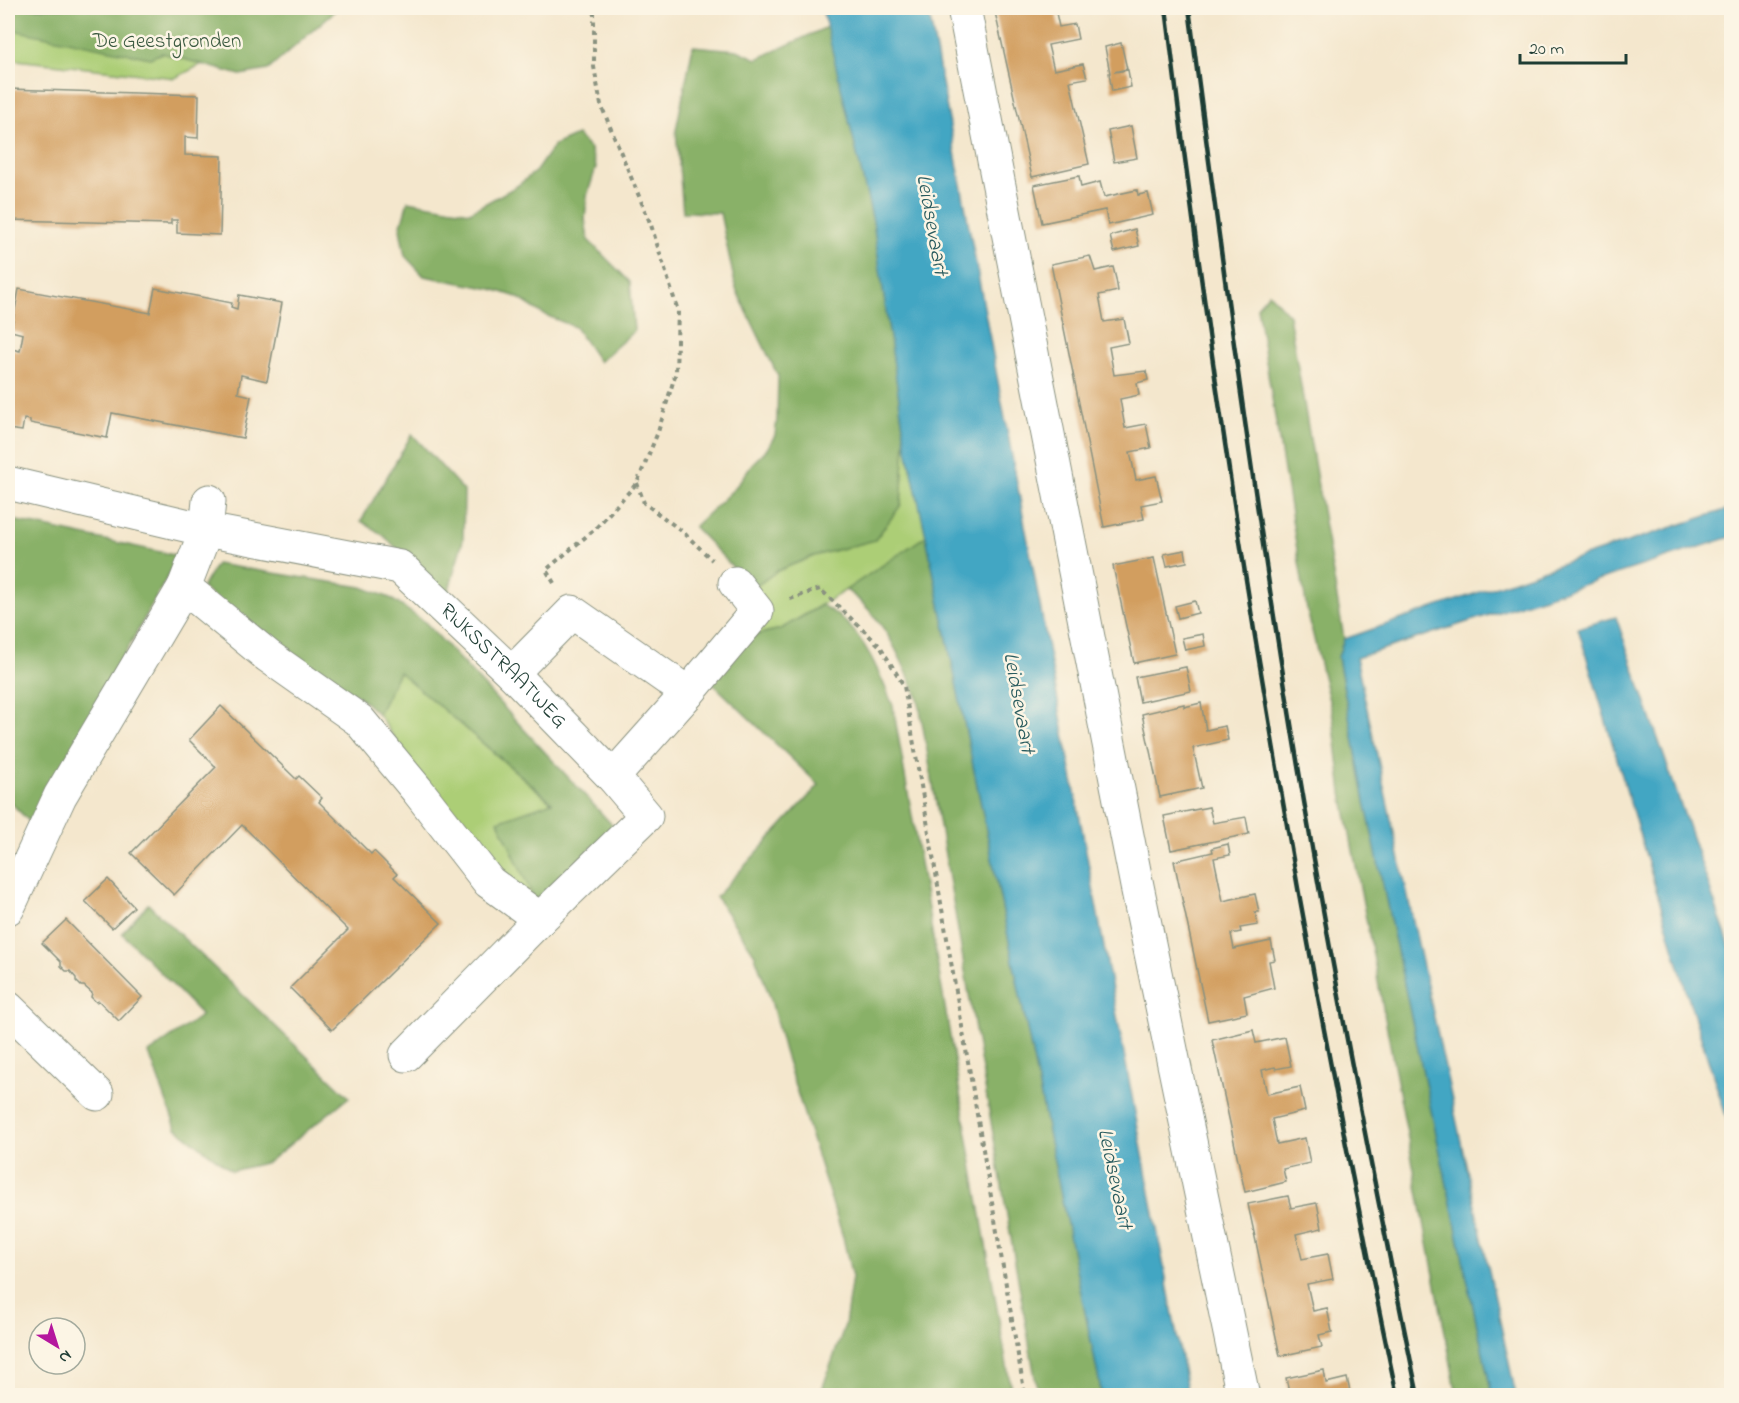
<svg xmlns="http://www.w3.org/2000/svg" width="1739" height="1403" viewBox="0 0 1739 1403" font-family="'Indie Flower',sans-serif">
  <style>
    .green { fill: #acce76; stroke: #668655; stroke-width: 1.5 }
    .forest { fill: #89b167; stroke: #54774e; stroke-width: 1.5 }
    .water { fill: #43a6c3; stroke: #31727c; stroke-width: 1.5 }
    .building { fill: #d29e5e }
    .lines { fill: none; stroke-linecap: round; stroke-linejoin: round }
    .minor-casing { stroke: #8a9280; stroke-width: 35 }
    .path { stroke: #8a9280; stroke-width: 4; stroke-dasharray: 4.5 4.5; stroke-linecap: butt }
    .minor { stroke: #fff; stroke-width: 33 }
    .rail { stroke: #1f3d34; stroke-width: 4.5 }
    .labels { text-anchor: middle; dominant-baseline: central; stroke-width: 5; stroke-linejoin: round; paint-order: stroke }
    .park-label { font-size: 21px; fill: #3b5a41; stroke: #fcf5e5 }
    .street-label { font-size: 21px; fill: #1f3d34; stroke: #fcf5e5 }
    .water-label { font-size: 22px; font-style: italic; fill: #2a5c5f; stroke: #fcf5e5 }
  </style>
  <rect width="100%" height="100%" fill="#fcf5e5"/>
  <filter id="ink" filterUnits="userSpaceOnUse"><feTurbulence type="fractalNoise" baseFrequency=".0167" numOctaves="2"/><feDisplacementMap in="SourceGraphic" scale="12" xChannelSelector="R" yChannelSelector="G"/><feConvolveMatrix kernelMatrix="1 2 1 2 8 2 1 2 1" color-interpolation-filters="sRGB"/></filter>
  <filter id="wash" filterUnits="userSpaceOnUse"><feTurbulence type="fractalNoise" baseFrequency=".008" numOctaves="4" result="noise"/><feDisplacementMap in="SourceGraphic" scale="24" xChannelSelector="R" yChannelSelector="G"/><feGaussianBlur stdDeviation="1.35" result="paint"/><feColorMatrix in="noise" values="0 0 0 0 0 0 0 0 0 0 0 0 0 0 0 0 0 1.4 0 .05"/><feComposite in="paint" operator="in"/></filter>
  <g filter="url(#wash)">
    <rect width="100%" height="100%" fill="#f4e7cd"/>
    <g class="green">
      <polygon points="8,8 312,8 175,78 8,59"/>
      <polygon points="905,440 926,536 846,590 781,629 747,637 747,593 777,571 814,556 901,505"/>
      <polygon points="399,671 552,803 535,901 487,874 378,714"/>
    </g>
    <g class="forest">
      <polygon points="8,8 338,8 268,70 240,75 162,53 150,58 8,29"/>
      <polygon points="827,27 873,221 905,440 901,505 875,540 814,556 777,571 747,593 731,565 694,527 735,488 752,464 767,449 775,435 777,419 778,376 736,289 720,213 683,212 676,130 693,46 737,50 757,59"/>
      <polygon points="577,135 590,149 596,167 587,196 585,219 588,240 630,282 634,331 599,362 575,327 543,314 517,297 492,289 424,276 405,256 400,229 408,201 470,212 517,186 536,171 554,145"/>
      <polygon points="1269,293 1289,315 1344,639 1338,658 1365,801 1492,1395 1457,1395 1342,793 1333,717 1307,610 1257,307"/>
      <polygon points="412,434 464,491 463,540 447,597 383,535 361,521"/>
      <polygon points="8,519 179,556 31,823 8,800"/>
      <path d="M926,536L1102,1395H1038L918,698C901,659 884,615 846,590Z"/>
      <polygon points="216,564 362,587 390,598 426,623 614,827 535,901 498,821 552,802 399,672 378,714 358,696 311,670 202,588"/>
      <path d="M822,605C828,609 835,613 841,618C866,638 881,677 893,706L1012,1395H820L845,1325L852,1277L843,1237L784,1051L771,1000L754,953L716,897L819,785L706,677L747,637L781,629Z"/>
      <polygon points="148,904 349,1097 268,1162 232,1171 176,1128 149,1053 202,1015 122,933"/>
    </g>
    <g class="water">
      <polygon points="822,8 928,8 1188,1395 1102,1395 926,536 905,440 873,221"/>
      <polygon points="1731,508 1731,537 1356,658 1516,1395 1492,1395 1365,801 1338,657 1344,639 1569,561"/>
      <polygon points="1616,617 1731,950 1731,1132 1689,1000 1578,628"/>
    </g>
    <g id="blocks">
      <g class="building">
        <polygon points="1014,8 1055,8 1059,27 1075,24 1078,39 1048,45 1054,70 1083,64 1087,78 1070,81 1089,164 1032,177 995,12"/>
        <polygon points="1121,43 1127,69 1114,72 1128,70 1131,87 1112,91 1109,73 1110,73 1105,47"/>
        <polygon points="8,89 199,95 198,138 185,137 185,155 222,156 220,235 177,233 177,220 171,220 171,224 8,220"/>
        <polygon points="1131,126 1137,158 1114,162 1108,131"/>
        <polygon points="1079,176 1081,187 1100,182 1104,197 1137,190 1138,195 1148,193 1153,215 1108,225 1105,210 1042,223 1034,185"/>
        <polygon points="1135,229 1139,246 1114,252 1110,236"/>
        <polygon points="1090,256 1095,271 1113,267 1116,279 1118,291 1099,295 1104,322 1124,319 1129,343 1109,347 1114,375 1146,371 1148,380 1137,383 1139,395 1120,399 1125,428 1146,424 1151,448 1130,452 1136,480 1156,476 1162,501 1141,505 1144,519 1104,527 1051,264"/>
        <polygon points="155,288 232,303 231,307 237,309 239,295 282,303 267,381 241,375 238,393 251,396 243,438 112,413 107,438 30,423 30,420 24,419 22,431 8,429 8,348 20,351 23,334 11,331 19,289 150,313"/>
        <polygon points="1185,550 1187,562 1167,566 1164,554"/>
        <polygon points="1154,558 1175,654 1134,663 1113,566"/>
        <polygon points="1195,601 1198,613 1178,618 1175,606"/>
        <polygon points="1203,634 1205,646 1185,650 1182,638"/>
        <polygon points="1186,667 1191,691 1140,702 1135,677"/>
        <polygon points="1201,703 1206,730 1225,726 1228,740 1193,748 1202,788 1160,797 1142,714 1184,704 1184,707"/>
        <polygon points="221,706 296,779 299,776 322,798 319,802 371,854 374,851 397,874 394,877 441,923 332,1030 290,988 348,930 242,825 174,895 131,853 216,767 189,740"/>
        <polygon points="1209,807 1213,823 1246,817 1249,834 1171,850 1164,816"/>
        <polygon points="1228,844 1230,855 1214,858 1223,901 1255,894 1259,912 1255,912 1258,925 1240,928 1241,932 1231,934 1234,949 1271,941 1275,960 1269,961 1274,988 1244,996 1247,1013 1208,1021 1174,861 1213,852 1212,848"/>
        <polygon points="108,879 134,907 112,928 85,901"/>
        <polygon points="66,920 142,997 119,1021 99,1001 96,1002 91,997 92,993 84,986 81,986 76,981 76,978 70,971 66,971 61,966 61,962 42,943"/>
        <polygon points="1253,1030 1256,1043 1285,1037 1291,1066 1276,1069 1275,1067 1262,1070 1267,1094 1300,1087 1305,1111 1272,1119 1277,1144 1305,1138 1310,1163 1283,1169 1286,1182 1245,1192 1212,1040"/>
        <polygon points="1288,1196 1291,1208 1317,1203 1322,1228 1296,1234 1302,1259 1328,1254 1333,1279 1307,1284 1313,1311 1327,1308 1332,1332 1319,1335 1322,1347 1280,1356 1248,1204"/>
        <polygon points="1324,1370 1326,1383 1347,1378 1351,1396 1290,1396 1286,1378"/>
      </g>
    </g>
  </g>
  <g filter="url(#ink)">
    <use href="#blocks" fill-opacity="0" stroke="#8a9280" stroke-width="1.5"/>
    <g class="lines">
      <g class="minor-casing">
        <g id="minor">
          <polyline points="964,8 1137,886 1243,1396"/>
          <path id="s1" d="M8,483L206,530L400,567L512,673L613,777L646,816L540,919L406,1055"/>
          <polyline points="209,501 206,530 184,587 268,656 359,720 418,791 489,882 540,919"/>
          <polyline points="512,673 572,612 688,693 757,611 735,583"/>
          <polyline points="613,777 688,693"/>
          <polyline points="8,908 60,796 184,587"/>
          <polyline points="8,1008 97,1094"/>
        </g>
      </g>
      <g class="path">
        <polyline points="637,483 644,503 683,532 712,560"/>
        <polyline points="554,583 546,570 595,529 637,483 658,432 676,372 678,311 651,225 601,105 594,67 594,8"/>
        <polyline points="790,599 820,589 880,646 904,686 1025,1396"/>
      </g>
      <use href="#minor" class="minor"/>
      <g class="rail">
        <path d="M1166,8C1222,473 1300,936 1397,1396"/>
        <path d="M1189,8C1218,234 1249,461 1285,687C1323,924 1369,1160 1418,1396"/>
      </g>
    </g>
  </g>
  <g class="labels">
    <g class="park-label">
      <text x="167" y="42">De Geestgronden</text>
    </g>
    <g class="street-label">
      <text stroke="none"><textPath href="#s1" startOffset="544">RIJKSSTRAATWEG</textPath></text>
    </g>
    <g class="water-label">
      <text transform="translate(931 225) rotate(80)">Leidsevaart</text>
      <text transform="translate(1018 703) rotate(80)">Leidsevaart</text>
      <text transform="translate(1114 1179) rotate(78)">Leidsevaart</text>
    </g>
  </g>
  <rect width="1739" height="1403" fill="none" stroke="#fcf5e5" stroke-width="30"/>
  <g transform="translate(57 1346) rotate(142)"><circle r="28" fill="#fcf5e5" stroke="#a4ab9e" stroke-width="1.5"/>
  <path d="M0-4.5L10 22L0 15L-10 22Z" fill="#b5179e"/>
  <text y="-9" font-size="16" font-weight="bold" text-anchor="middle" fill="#1f3d34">N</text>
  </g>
  <path d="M1520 54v9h106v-9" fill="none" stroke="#1f3d34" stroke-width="3"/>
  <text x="1529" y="54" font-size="18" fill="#1f3d34" stroke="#fcf5e5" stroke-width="4.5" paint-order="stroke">20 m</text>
</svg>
